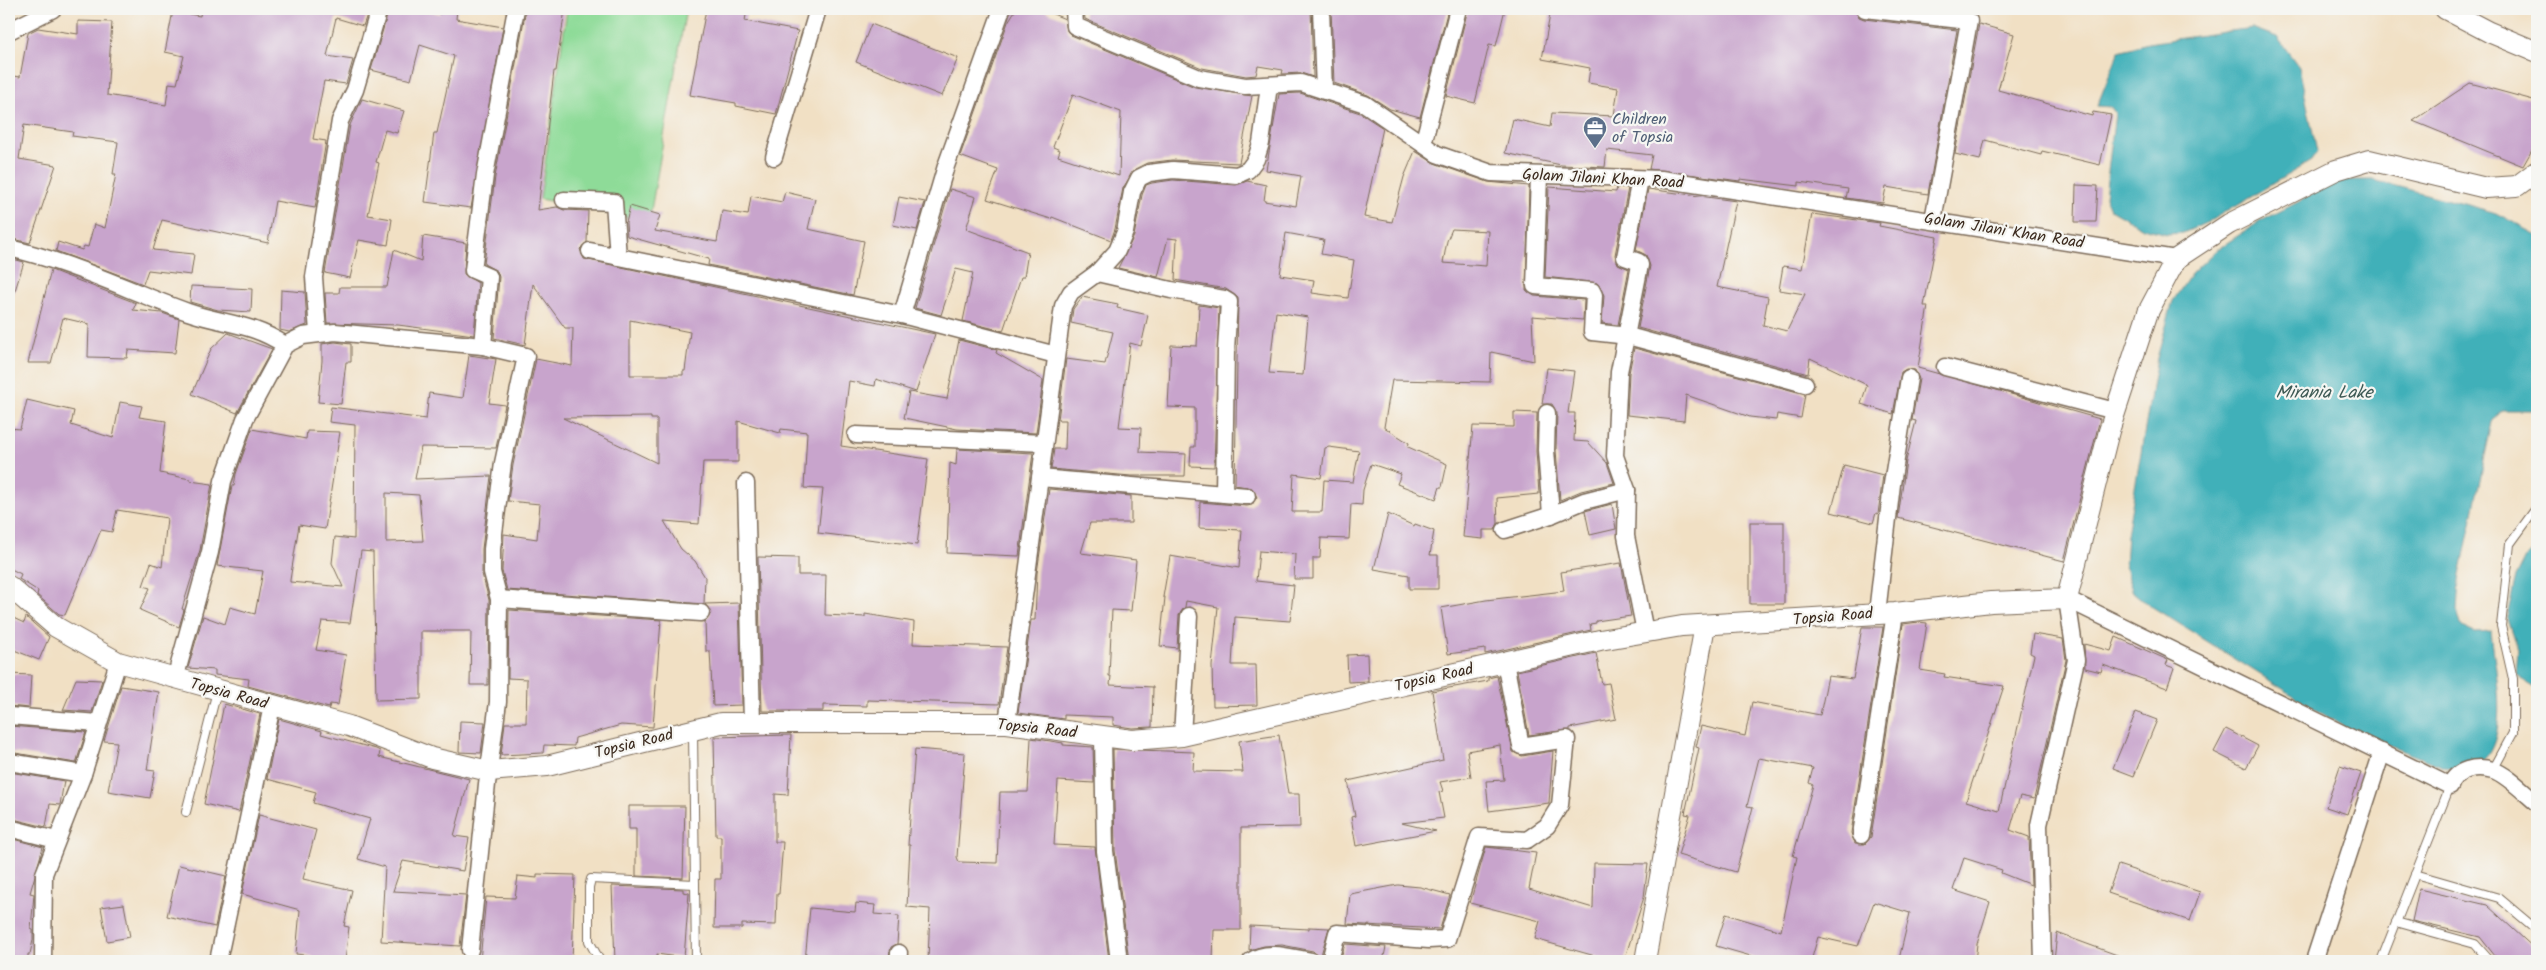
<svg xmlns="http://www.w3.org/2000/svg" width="2546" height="970" viewBox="0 0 2546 970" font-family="Kalam,sans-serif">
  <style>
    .green { fill: #8edb98; stroke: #64825b }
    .water { fill: #40b0b9; stroke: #3e6d6c }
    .building { fill: #c8a4cc; fill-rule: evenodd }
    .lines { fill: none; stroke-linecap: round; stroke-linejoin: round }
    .service-casing { stroke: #7b6a58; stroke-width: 10 }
    .minor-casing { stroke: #7b6a58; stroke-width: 19 }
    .tertiary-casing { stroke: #7b6a58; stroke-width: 22 }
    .service { stroke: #fff; stroke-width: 8 }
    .minor { stroke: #fff; stroke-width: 16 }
    .tertiary { stroke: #fff; stroke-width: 20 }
    .labels { text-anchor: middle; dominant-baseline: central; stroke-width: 4.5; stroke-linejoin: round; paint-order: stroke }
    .service-label { font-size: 16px; fill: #4e5e75; stroke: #f6f6f2; text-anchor: start }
    .street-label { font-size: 16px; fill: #3b2a1e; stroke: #f6f6f2 }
    .water-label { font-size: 18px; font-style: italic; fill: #3d5954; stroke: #f6f6f2 }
  </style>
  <rect width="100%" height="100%" fill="#f6f6f2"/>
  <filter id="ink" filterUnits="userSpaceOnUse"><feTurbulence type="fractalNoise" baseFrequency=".02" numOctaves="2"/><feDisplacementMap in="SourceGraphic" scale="10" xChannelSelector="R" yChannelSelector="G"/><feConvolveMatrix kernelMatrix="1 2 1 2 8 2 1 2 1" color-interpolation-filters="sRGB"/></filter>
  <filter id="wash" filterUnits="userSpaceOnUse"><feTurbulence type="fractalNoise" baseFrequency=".0096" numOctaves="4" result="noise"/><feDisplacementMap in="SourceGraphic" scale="20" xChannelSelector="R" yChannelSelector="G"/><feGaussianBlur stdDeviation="1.12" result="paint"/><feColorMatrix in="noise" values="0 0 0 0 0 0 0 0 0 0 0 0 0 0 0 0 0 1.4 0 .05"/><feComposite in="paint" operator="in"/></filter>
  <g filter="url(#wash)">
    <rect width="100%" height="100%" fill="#f1e0c4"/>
    <polygon class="green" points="567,9 686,9 649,222 540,199"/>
    <g class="water">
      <polygon points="2252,28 2277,37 2299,67 2317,152 2311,161 2208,222 2183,233 2167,234 2143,228 2110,209 2105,197 2115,113 2111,107 2097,106 2119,51 2148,43"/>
      <path d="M2345,180H2373L2494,212L2537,235V410H2502L2492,422L2459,580L2457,611L2461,626L2475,632L2491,631C2495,673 2521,780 2447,768L2350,731L2146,603L2133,592L2127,576L2125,565L2127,535L2157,358L2173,301L2191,274L2216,250L2259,222L2304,199L2319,188Z"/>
      <polygon points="2537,546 2537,689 2516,676 2518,650 2507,616 2516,577 2526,557"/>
    </g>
    <g id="blocks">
      <g class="building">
        <polygon points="201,9 369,9 363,26 336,18 327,56 353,60 346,84 324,81 313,139 326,141 315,208 275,201 268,243 162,220 153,250 194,254 191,275 148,270 143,284 56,251 58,242 82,250 84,246 88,247 94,224 105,228 116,174 113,174 118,142 72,136 73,132 24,125 19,159 56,165 30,243 9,238 9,75 20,77 28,33 38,28 78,34 78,21 112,22 107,95 166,105 169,83 177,84 184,56 165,52 173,11 200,16"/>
        <polygon points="389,9 421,9 440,14 440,9 457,9 456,19 503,27 471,208 425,202 434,133 437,133 454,56 420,45 411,80 371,70"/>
        <path d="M526,9H565L556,71H554L538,210L557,207L564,210L588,211L587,242L580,249L584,259L935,334L916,392L876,379L875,386L849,381L841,446L928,459L917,545L818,533L823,489L804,488L807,432L781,429L780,433L738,421V462H703L699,524L664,521L681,549L695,561L705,577L704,604L507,590L502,571L504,534L537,539L540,504L508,501L513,465L536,359L572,366L573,328H565L533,284L525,345L494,338L499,277L497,271L484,264L495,177ZM630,320L690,332L685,371H683V375H630ZM651,417V419H657V463L563,418Z"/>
        <polygon points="706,9 747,9 745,21 798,31 776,114 736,106 736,103 690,95"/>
        <path d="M1016,9H1041L1065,19L1067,31L1071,35L1195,87L1252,96L1239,163L1172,160L1147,163L1135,169L1123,188L1115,229L1111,240L1052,217L1051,219L987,199L998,170L960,156L1008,22ZM1073,94L1121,112L1119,176L1058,156L1060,150L1053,147Z"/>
        <polygon points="1084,9 1126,9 1146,12 1146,9 1311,9 1313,77 1301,73 1282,74 1283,70 1258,66 1256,75 1246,76 1202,68 1085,19"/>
        <polygon points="1331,9 1448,9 1420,117 1390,109 1368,95 1334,83"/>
        <polygon points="1468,9 1505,9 1496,46 1489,45 1475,103 1446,96"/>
        <polygon points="1551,9 1855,9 1859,17 1864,19 1957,30 1928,194 1886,187 1883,203 1846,198 1848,189 1799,182 1799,186 1740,179 1740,181 1649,169 1652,155 1607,150 1605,167 1561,165 1505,153 1513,119 1550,127 1552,113 1614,116 1618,88 1588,83 1590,68 1542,59"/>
        <polygon points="871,24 958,58 942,96 856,62"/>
        <polygon points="1979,24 2014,34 1998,90 2092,116 2093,112 2111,115 2100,165 2042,151 2041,155 1985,140 1980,160 1955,154"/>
        <polygon points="2470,83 2537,101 2537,141 2523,166 2413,121"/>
        <path d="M1300,93L1360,113L1383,128L1364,217L1392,222L1404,177L1415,151L1434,163L1488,182L1529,186L1526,290L1534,296L1584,300L1583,320L1532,316L1534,361L1491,352L1490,382L1392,380L1384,427L1409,443L1408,447L1447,464L1442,487H1440L1436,499L1397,484L1401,474L1371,464L1363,490L1362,505L1351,504L1349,539L1321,538L1320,558H1313V579H1294L1295,554L1259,551L1256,581L1294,585L1290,621L1235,617L1232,665H1256L1257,705L1213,706L1212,666L1218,607L1186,601L1185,607L1179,615L1177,648L1160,646L1165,597H1163L1170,556L1239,568L1242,530L1199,528L1200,502L1247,506L1252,505L1257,497L1252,488L1235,485L1238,298L1226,289L1175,280L1177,239L1168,238L1158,277L1118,268L1134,236L1142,195L1146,185L1152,183L1173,180L1236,185L1247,181L1266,185L1264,201L1296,206L1301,176L1266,170L1279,94ZM1452,229L1488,231L1486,266L1443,263L1447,241ZM1286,233L1324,240L1321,254L1354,260L1348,298L1312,293L1314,280L1280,275ZM1276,312L1308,317L1303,375L1269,373ZM1329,447L1359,451L1353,482L1324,480L1322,512H1292L1294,474L1321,478L1325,448Z"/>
        <polygon points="362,99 404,111 397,133 385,130 376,162 379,163 368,215 392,219 388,245 359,240 350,278 325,273 350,125"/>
        <polygon points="2076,185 2098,186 2096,222 2075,222"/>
        <polygon points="1549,187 1616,192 1617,187 1628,188 1615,255 1618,264 1629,269 1618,325 1602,323 1604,295 1597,283 1545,277"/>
        <polygon points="950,189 976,197 966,229 1028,252 1024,277 1021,277 1003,331 963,321 973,273 956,269 941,315 915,308"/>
        <polygon points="1648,189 1736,201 1717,287 1768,297 1763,325 1787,331 1805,294 1779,290 1783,266 1802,269 1812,214 1880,223 1879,226 1937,237 1924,306 1928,306 1918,368 2100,419 2064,561 1898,518 1906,461 1916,421 1912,420 1919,379 1915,370 1906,369 1901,372 1893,414 1861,404 1867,385 1810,358 1808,374 1638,328 1650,266 1646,255 1636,250"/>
        <polygon points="785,192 815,199 808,229 864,241 853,295 708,265 709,259 627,236 626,223 630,206 660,215 655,231 717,242 722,211 748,215 751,196 782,202"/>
        <polygon points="899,197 925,202 917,230 893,225"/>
        <polygon points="423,236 466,243 464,274 478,283 474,335 398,325 327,323 325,293 339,293 340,287 387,287 394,250 421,261"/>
        <polygon points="9,258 24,262 12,300 9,300"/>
        <polygon points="51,270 136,303 133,310 162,313 179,319 175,353 128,350 127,358 88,357 89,324 63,318 51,363 28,363"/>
        <polygon points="191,286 252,289 251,312 218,310 190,302"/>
        <polygon points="281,290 305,292 307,325 289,332 280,330"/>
        <polygon points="1082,297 1118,304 1117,308 1148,315 1141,346 1130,343 1119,427 1141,428 1140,452 1186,454 1185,476 1131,476 1051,469 1054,449 1065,449 1066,420 1058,420 1066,359 1105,364 1113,332 1071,323 1073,309"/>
        <polygon points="1199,305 1219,308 1214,467 1190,466 1191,447 1195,447 1195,408 1168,407 1171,345 1197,346"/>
        <polygon points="228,333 272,349 237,413 192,394 211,349"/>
        <polygon points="959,340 997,350 996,353 1043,380 1036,433 957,429 904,418 909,392 947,399"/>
        <polygon points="335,342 351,344 351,362 346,362 341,404 318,402 322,361 322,344"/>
        <polygon points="1634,348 1805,394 1801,418 1777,414 1776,420 1750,417 1686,395 1684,421 1627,415 1629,373"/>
        <path d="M469,355L496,359L489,403L505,405L496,448L421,447L415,479L491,476L482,549V574L489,600L488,685H470L471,631H421V699L376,700L373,552L361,551L350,623L322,621L316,650L346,655L338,705L330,704L329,708L248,686L249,679L215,675V670L188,668L203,616L225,624L230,607L255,614L263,571L217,566L232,486H234L236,474L252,429L306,439L307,431L340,432L325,529L299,525L290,580V582L343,587L332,563L335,537L354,539L355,425L329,422L331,407L426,419L429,393L463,398ZM386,493L419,495L423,541L386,542Z"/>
        <polygon points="1547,368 1574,371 1568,413 1575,413 1574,441 1588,442 1607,463 1614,483 1581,491 1560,500 1556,450 1557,413 1552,404 1542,404"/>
        <polygon points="27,400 74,411 71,425 113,438 120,402 142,406 139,417 166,421 160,473 190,479 190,481 212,484 200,550 182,609 184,610 179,627 140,610 150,588 143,586 151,563 162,567 167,518 117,510 112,532 101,530 65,615 59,614 37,595 38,591 19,579 21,574 9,568 9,428 20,429"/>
        <polygon points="1514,412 1537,413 1536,451 1539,494 1497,498 1498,523 1495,530 1483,530 1483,539 1463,537 1473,426 1514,427"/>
        <polygon points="957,449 1033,453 1019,556 947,553 950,463 956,465"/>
        <polygon points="1844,465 1883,475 1878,514 1876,513 1873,523 1831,512"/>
        <polygon points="1049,489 1131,496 1131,523 1090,523 1081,553 1136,560 1131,611 1112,610 1109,676 1111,676 1110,685 1153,687 1152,727 1132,728 1113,725 1113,717 1064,715 1064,719 1018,713 1031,620 1035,620 1037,573"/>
        <polygon points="1612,504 1616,529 1590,535 1585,511"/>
        <polygon points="1388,514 1414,526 1415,524 1434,531 1430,555 1438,555 1438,589 1409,589 1409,575 1374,569"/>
        <rect x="1750" y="522" width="34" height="82"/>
        <polygon points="758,557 798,558 798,575 826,575 825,615 865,617 865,614 914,622 913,644 1007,647 999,704 867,700 867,706 823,705 823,711 762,711"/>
        <polygon points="1621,563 1631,616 1596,621 1596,623 1590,624 1591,630 1485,654 1485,649 1448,654 1441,608 1486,600 1564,591 1561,572"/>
        <polygon points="739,603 742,705 713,706 710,651 706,651 705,622 711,613 705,604"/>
        <polygon points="509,610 661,620 653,727 621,725 575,738 574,746 544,745 543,753 501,755 505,723 526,723 527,679 508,678"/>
        <polygon points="9,616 24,623 26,617 49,637 39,660 9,648"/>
        <polygon points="1919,622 1927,623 1920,670 1945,674 1944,677 2004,686 1966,801 1999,811 2034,655 2030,653 2033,634 2063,639 2066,660 2034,799 2020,796 2010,830 2029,837 2031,885 2001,873 2002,870 1964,858 1953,890 1990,902 1977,944 1975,961 1909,961 1899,959 1910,913 1874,902 1858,946 1818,937 1811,961 1768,961 1716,946 1726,914 1781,931 1797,857 1793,856 1813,785 1809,783 1813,768 1759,758 1747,806 1753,807 1736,872 1678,855 1690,815 1685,814 1699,748 1696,747 1701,726 1745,736 1752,702 1820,715 1828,676 1853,679 1862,627 1883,627 1851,833 1855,843 1865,844 1871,837 1903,624"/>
        <polygon points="2116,637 2168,660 2166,665 2174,668 2167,688 2103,665 2101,672 2085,668 2084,644 2111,651"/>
        <polygon points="1596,653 1602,684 1609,683 1616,719 1570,728 1570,730 1529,735 1517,671"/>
        <polygon points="1367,654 1368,681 1348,682 1347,655"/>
        <polygon points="9,674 31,675 29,708 9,706"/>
        <polygon points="1497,676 1513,752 1522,756 1553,751 1549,803 1489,811 1486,781 1504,780 1500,745 1467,751 1471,777 1440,782 1443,791 1439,792 1444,818 1401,823 1436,831 1356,846 1351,817 1355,816 1348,781 1443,760 1432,691 1488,681 1488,678"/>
        <polygon points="76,679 102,680 92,712 63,710"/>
        <polygon points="121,686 159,692 147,770 155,771 150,798 108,791 117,742 104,741"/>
        <polygon points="224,704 260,714 239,812 204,804"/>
        <polygon points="2136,712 2157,720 2134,776 2113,768"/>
        <polygon points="279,719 322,731 321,734 376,749 380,751 379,757 469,779 454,836 469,838 463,871 403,861 393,891 466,895 460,946 381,941 385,867 358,859 370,819 313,803 316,792 267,779"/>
        <polygon points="460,721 485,722 481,753 459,752"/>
        <polygon points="9,726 86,732 76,763 9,752"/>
        <polygon points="2226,729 2258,746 2246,768 2214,752"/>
        <polygon points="791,735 788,795 775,794 775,842 783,842 779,894 777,894 776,925 742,924 742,928 714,928 715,879 721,879 721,836 716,836 714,737"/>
        <polygon points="1279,735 1288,794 1299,794 1300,827 1241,828 1241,930 1214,930 1213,961 1129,961 1115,850 1113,749 1194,752 1193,771 1243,772 1239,741"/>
        <polygon points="1031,738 1063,743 1063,745 1093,747 1094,783 1058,781 1054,845 1095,847 1109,961 928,961 930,909 907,907 910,845 908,845 915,749 965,753 957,857 959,862 997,863 1000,792 1028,792"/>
        <polygon points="2340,766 2361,773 2347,814 2326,807"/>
        <polygon points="9,772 64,781 60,805 50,804 46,827 9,818"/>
        <polygon points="629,806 685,806 683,878 636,876 636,829 629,829"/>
        <polygon points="259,815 316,830 303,879 352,890 344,926 349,927 345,961 310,961 312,956 296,954 300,910 242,894"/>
        <polygon points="9,838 43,847 30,893 34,894 31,929 33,930 33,940 30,954 28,954 28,961 9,961"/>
        <polygon points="1486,847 1536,853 1529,889 1593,908 1594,863 1648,864 1644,897 1624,961 1613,961 1535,939 1540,921 1470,903"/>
        <polygon points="179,865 226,876 215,927 167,916"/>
        <polygon points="2118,865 2200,892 2190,921 2108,893"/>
        <polygon points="537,874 575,875 572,961 480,961 486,897 515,898 518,876 537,878"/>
        <polygon points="1398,885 1420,887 1450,895 1440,929 1347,924 1350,894"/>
        <polygon points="612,886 683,889 683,892 689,893 684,958 657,954 657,961 615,961"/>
        <polygon points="2419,889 2487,905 2537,951 2537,961 2499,961 2480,937 2412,921"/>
        <polygon points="856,903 875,905 874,914 899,916 897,944 891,947 888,961 805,961 810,908 855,912"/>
        <polygon points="124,904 130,937 107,941 101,907"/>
        <polygon points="1250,926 1309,929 1309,927 1329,928 1320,958 1313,951 1282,945 1264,946 1249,950"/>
        <polygon points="2057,933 2128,959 2128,961 2054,961"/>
        <polygon points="1345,944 1386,947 1383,961 1340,961"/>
      </g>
    </g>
  </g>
  <g filter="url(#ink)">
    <use href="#blocks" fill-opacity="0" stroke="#7b6a58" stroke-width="1"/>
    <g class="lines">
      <g class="service-casing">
        <g id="service">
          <polyline points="693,732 696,961"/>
          <polyline points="2493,770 2513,733 2513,679 2501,626 2510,544 2537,507"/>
          <polyline points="186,812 217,691"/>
          <polyline points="2415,874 2499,898 2537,930"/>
          <polyline points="2396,922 2475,944 2490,961"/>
          <polyline points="600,961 589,941 589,887 591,879 695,884"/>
          <polyline points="2381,961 2450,786"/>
        </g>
      </g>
      <g class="minor-casing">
        <g id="minor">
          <polyline points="1074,9 1075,26 1199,78 1245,86 1301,83 1365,104 1437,154 1491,173 1661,179 2176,259"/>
          <polyline points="1321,9 1324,91"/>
          <polyline points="1865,9 1969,21 1933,220"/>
          <polyline points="9,31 53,9"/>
          <polyline points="1423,144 1458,9"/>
          <polyline points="774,157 818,9"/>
          <polyline points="1539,176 1535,286 1592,291 1594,295 1592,332 1628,336 1805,384"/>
          <polyline points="1640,179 1625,257 1639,262 1640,265 1619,372 1615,456 1627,490 1626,536 1645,632"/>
          <polyline points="564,200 614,202 618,257"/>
          <path d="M9,248C71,262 129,291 188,312C223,324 252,323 285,345"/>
          <polyline points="590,251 902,315 1056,355"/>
          <polyline points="1097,273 1171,290 1224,299 1229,302 1226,350 1224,494"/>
          <polyline points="902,315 946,166 1002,9"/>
          <polyline points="318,333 314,277 340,121 355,90 379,9"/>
          <polyline points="483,346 489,277 473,270 485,175 516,9"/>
          <polyline points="1945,367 2115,411"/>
          <polyline points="1547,413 1546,450 1551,515"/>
          <polyline points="856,435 1044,443"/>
          <polyline points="1040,478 1247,496"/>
          <polyline points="746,483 752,723"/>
          <polyline points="1505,530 1551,515 1584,501 1627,490"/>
          <polyline points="499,599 701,613"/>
          <path d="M2067,599L2450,786C2456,769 2476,765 2493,770C2506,774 2526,794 2537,803"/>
          <polyline points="1877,613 1892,484 1909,378"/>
          <polyline points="175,679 210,552 223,481 245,419 285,345 303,336 335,332 483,346 526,356 503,463 492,549 492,572 499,599 498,702 487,784 470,950"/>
          <polyline points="9,716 98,723"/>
          <polyline points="1007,723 1063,306 1071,292 1097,273 1117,251 1125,232 1132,192 1139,178 1149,173 1173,170 1237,175 1248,170 1256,159 1261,143 1269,86"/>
          <polyline points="1182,736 1189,616"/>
          <polyline points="1103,737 1105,851 1119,961"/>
          <polyline points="9,762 83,774"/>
          <polyline points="9,828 56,840"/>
          <polyline points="1861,835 1895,613"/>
          <polyline points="43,961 44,874 83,774 118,662"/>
          <polyline points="218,961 272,706"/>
          <polyline points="898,961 899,953"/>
          <path d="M1251,961C1267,949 1293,958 1311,961"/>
          <polyline points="1330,961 1337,933 1429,940 1447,939 1479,837 1527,840 1547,826 1560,805 1567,739 1521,746 1505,662"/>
          <polyline points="2043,961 2039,825 2076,660 2067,599"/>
          <polyline points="2314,961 2382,752"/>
        </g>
      </g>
      <g class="tertiary-casing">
        <g id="tertiary">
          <polyline points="2445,9 2489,32 2537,52"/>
          <polyline points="9,586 56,627 118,662 349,726 432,758 489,771 547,766 721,723 1007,723 1132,740 1182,736 1600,640 1682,626 1895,613 1991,602 2067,599 2109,431 2148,312 2176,259 2229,224 2336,170 2369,160 2486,188 2517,186 2537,171"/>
          <polyline points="1645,961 1705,625"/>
        </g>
      </g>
      <use href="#service" class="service"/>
      <use href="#minor" class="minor"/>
      <use href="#tertiary" class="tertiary"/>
    </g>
  </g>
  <defs>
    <g id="office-pin" transform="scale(1.25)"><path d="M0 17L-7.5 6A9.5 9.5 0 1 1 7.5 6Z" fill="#5c6f8a" stroke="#f6f6f2"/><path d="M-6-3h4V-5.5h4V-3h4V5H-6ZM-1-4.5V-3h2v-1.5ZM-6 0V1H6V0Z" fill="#fff"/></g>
  </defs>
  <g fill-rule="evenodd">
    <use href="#office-pin" x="1595" y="128"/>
  </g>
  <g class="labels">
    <g class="service-label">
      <text x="1612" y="119">Children<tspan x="1612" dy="18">of Topsia</tspan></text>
    </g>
    <g class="street-label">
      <text transform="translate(1603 179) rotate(3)">Golam Jilani Khan Road</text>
      <text transform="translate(2004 231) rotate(9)">Golam Jilani Khan Road</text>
      <text transform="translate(1833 617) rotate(-5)">Topsia Road</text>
      <text transform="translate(1434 678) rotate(-13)">Topsia Road</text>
      <text transform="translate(229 694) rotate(15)">Topsia Road</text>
      <text transform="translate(1037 729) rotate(6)">Topsia Road</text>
      <text transform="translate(634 744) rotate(-14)">Topsia Road</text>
    </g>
    <g class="water-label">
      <text x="2324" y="393">Mirania Lake</text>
    </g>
  </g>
  <rect width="2546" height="970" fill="none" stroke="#f6f6f2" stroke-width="30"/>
</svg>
